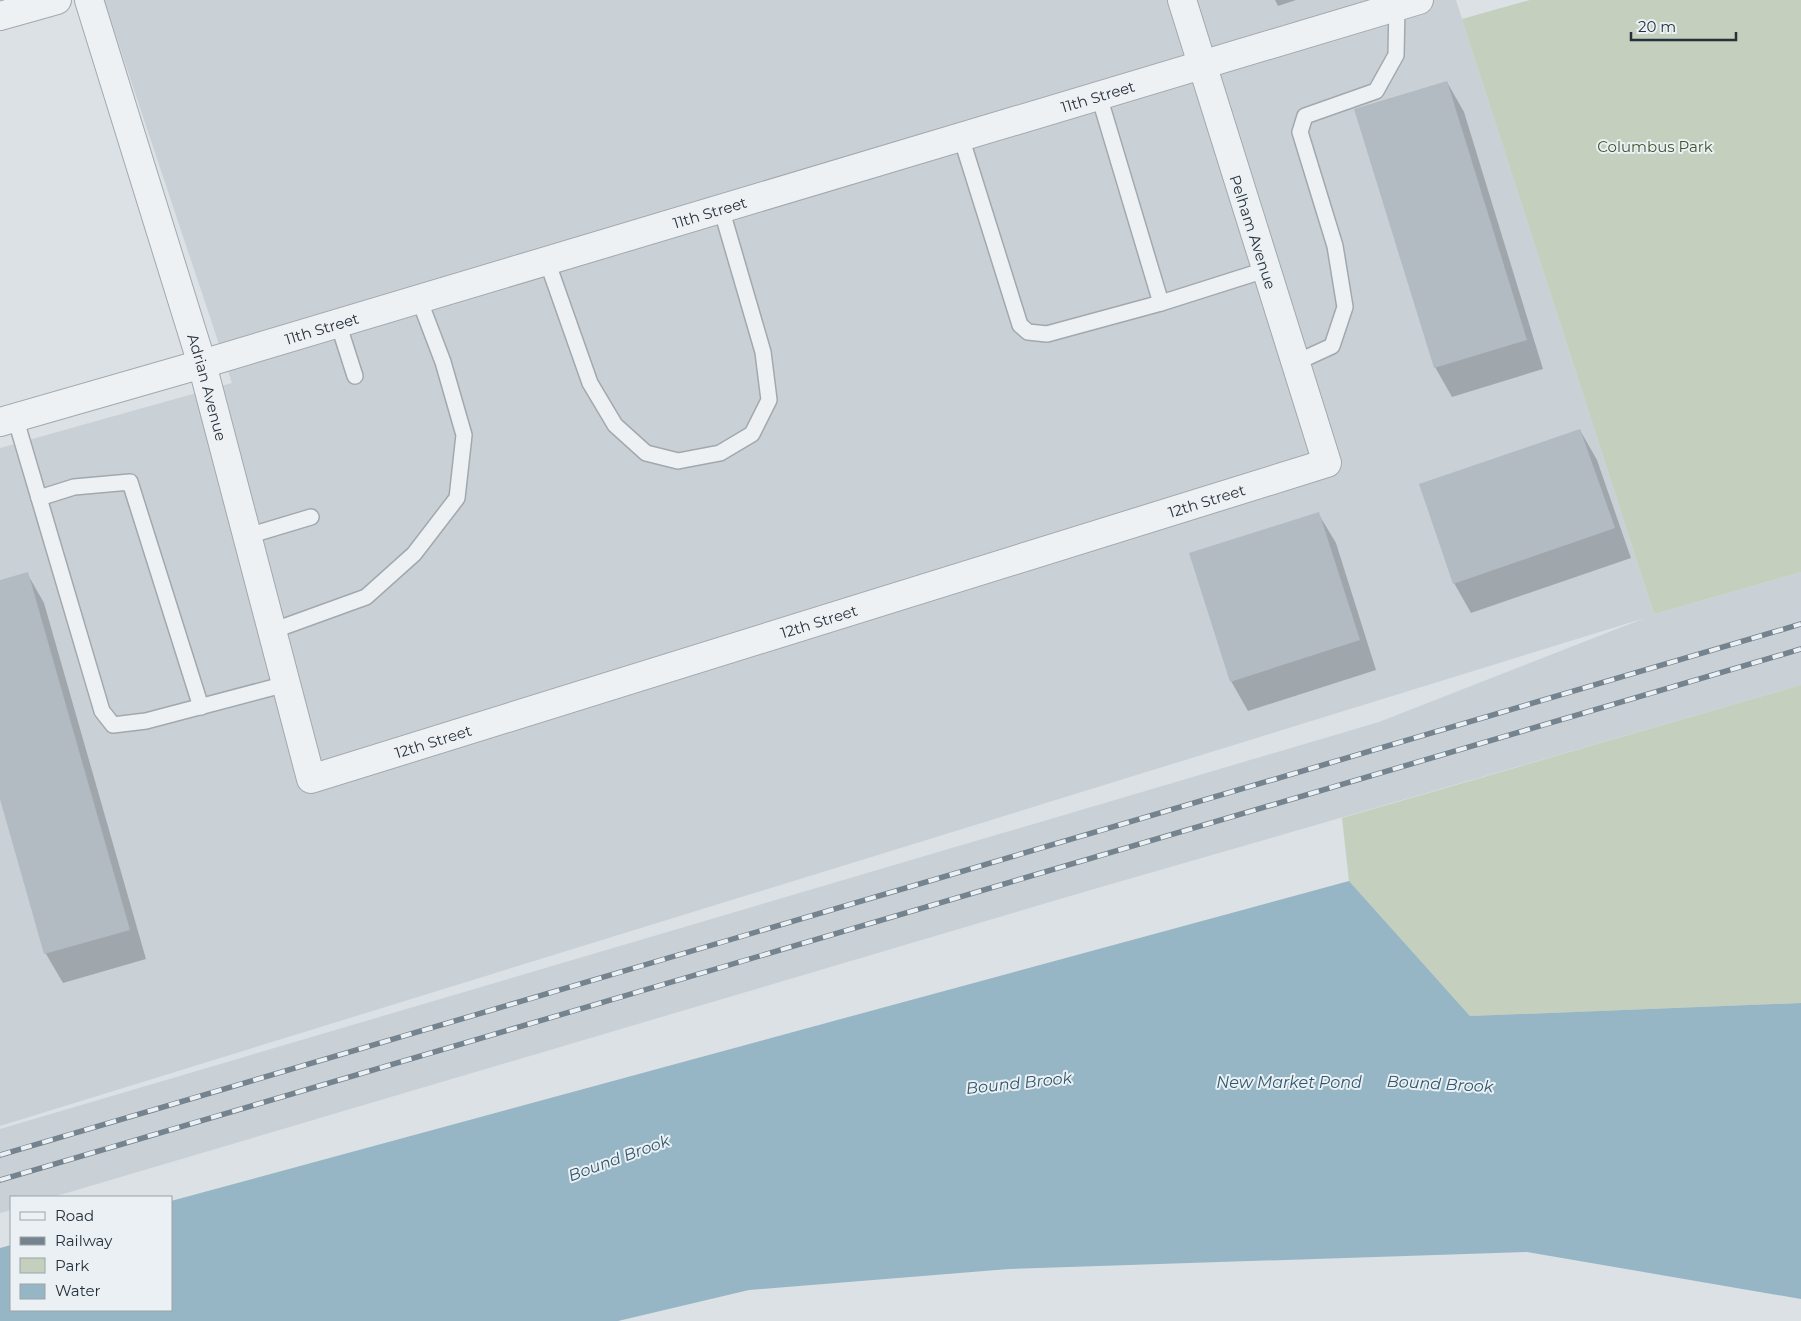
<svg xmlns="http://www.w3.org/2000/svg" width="1801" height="1321" viewBox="0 0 1801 1321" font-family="Montserrat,sans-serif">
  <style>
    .built { fill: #c9d1d7 }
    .green { fill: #c5cfbd }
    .water { fill: #96b6c5 }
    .shadow { fill: #0003 }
    .building { fill: #b3bbc2 }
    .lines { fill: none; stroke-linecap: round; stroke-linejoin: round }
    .service-casing { stroke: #a1a9af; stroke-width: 18 }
    .minor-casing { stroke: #a1a9af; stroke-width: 30 }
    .service { stroke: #eef1f4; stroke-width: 15 }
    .minor { stroke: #eef1f4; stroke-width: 28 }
    .rail-casing { stroke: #75838e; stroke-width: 5.5 }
    .rail { stroke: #eaf0f3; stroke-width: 4; stroke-dasharray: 11; stroke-linecap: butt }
    .labels { text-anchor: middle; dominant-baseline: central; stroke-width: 4; stroke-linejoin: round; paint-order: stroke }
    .street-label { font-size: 15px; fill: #26313b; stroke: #eaf0f3 }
    .park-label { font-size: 15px; fill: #415633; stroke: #eaf0f3 }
    .water-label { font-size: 16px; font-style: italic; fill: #31576e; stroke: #eaf0f3 }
  </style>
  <rect width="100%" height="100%" fill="#dbe1e5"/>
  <polygon class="built" points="104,0 1456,0 1654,614 1801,572 1801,685 1094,889 53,1197 11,1197 11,1210 0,1213 0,1129 1379,722 1645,618 0,1126 0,448 232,383"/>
  <g class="green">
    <polygon points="1530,0 1801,0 1801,572 1654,614 1462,19"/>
    <polygon points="1801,685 1801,1003 1470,1016 1349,881 1342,818"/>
  </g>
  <polygon class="water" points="1349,881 1470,1016 1801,1003 1801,1299 1527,1252 1009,1269 749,1290 618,1321 0,1321 0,1248 11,1245 11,1310 171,1310 171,1201"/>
  <g class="shadow">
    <polygon points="1275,0 1296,0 1278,6"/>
    <polygon points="1447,82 1464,112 1543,369 1452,397 1435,367"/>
    <polygon points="1580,430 1597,460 1631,558 1471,613 1454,583"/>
    <polygon points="1318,513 1336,543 1376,670 1248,711 1231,681"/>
    <polygon points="27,573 44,603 146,959 63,983 46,954 0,794 0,581"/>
  </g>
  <g class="building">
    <polygon points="1447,81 1527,340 1434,368 1354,109"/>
    <polygon points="1580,429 1615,528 1453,584 1419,484"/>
    <polygon points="1319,512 1360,640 1230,682 1189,553"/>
    <polygon points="28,572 130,930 44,954 0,799 0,580"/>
  </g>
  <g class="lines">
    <g class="service-casing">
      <g id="service">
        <polyline points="1099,96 1161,303 1265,270"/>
        <polyline points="961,137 1020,325 1028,332 1047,334 1161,303"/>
        <polyline points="547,261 590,383 615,425 646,453 678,461 720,453 752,434 769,400 763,352 721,208"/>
        <polyline points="338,323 355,376"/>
        <polyline points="1295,363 1332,346 1345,307 1335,246 1300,132 1305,116 1376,91 1396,55 1397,6"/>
        <polyline points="15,417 102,711 113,725 146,721 286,684"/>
        <polyline points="39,498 74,487 130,482 201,707"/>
        <polyline points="248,536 311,517"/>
        <polyline points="272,631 366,597 414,554 457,498 464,435 443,362 419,299"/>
      </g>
    </g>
    <g class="minor-casing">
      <g id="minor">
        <path id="s1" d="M89,0L202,364L311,779L1327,463L1182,0"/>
        <polyline points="0,16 57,0"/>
        <path id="s2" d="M0,422L202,364L1419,0"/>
      </g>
    </g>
    <use href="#service" class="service"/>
    <use href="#minor" class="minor"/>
    <g class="rail-casing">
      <g id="rail">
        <polyline points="0,1155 1801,624"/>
        <polyline points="0,1180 1801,649"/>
      </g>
    </g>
    <use href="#rail" class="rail"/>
  </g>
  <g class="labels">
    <g class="street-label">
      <text stroke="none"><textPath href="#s2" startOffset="1145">11th Street</textPath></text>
      <text stroke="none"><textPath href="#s2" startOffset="740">11th Street</textPath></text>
      <text transform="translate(1253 232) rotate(72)">Pelham Avenue</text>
      <text stroke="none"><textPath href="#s2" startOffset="335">11th Street</textPath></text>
      <text stroke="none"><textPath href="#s1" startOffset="405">Adrian Avenue</textPath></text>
      <text stroke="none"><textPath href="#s1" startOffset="1748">12th Street</textPath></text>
      <text stroke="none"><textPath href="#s1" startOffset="1342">12th Street</textPath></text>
      <text stroke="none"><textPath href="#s1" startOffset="938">12th Street</textPath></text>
    </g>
    <g class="park-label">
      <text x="1655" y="146">Columbus Park</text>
    </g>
    <g class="water-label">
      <text x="1289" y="1082">New Market Pond</text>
      <text transform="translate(1019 1083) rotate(-6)">Bound Brook</text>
      <text transform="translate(1440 1084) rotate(3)">Bound Brook</text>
      <text transform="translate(619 1158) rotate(-20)">Bound Brook</text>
    </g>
  </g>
  <rect x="10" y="1196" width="162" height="115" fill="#eaf0f3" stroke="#9ca4a9"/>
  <rect x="20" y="1212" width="25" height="8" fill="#eef1f4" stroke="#9ca4a9"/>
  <text x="55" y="1221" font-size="15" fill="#26313b">Road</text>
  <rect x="20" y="1237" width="25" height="8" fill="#75838e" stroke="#9ca4a9"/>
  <text x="55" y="1246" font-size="15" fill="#26313b">Railway</text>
  <rect x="20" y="1258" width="25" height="15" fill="#c5cfbd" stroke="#9ca4a9"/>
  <text x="55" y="1271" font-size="15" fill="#26313b">Park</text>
  <rect x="20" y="1284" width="25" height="15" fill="#96b6c5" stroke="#9ca4a9"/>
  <text x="55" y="1296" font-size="15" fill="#26313b">Water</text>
  <path d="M1631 32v8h105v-8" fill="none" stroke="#26313b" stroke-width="2.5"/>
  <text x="1638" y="32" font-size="15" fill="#26313b" stroke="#eaf0f3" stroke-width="4" paint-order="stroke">20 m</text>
</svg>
